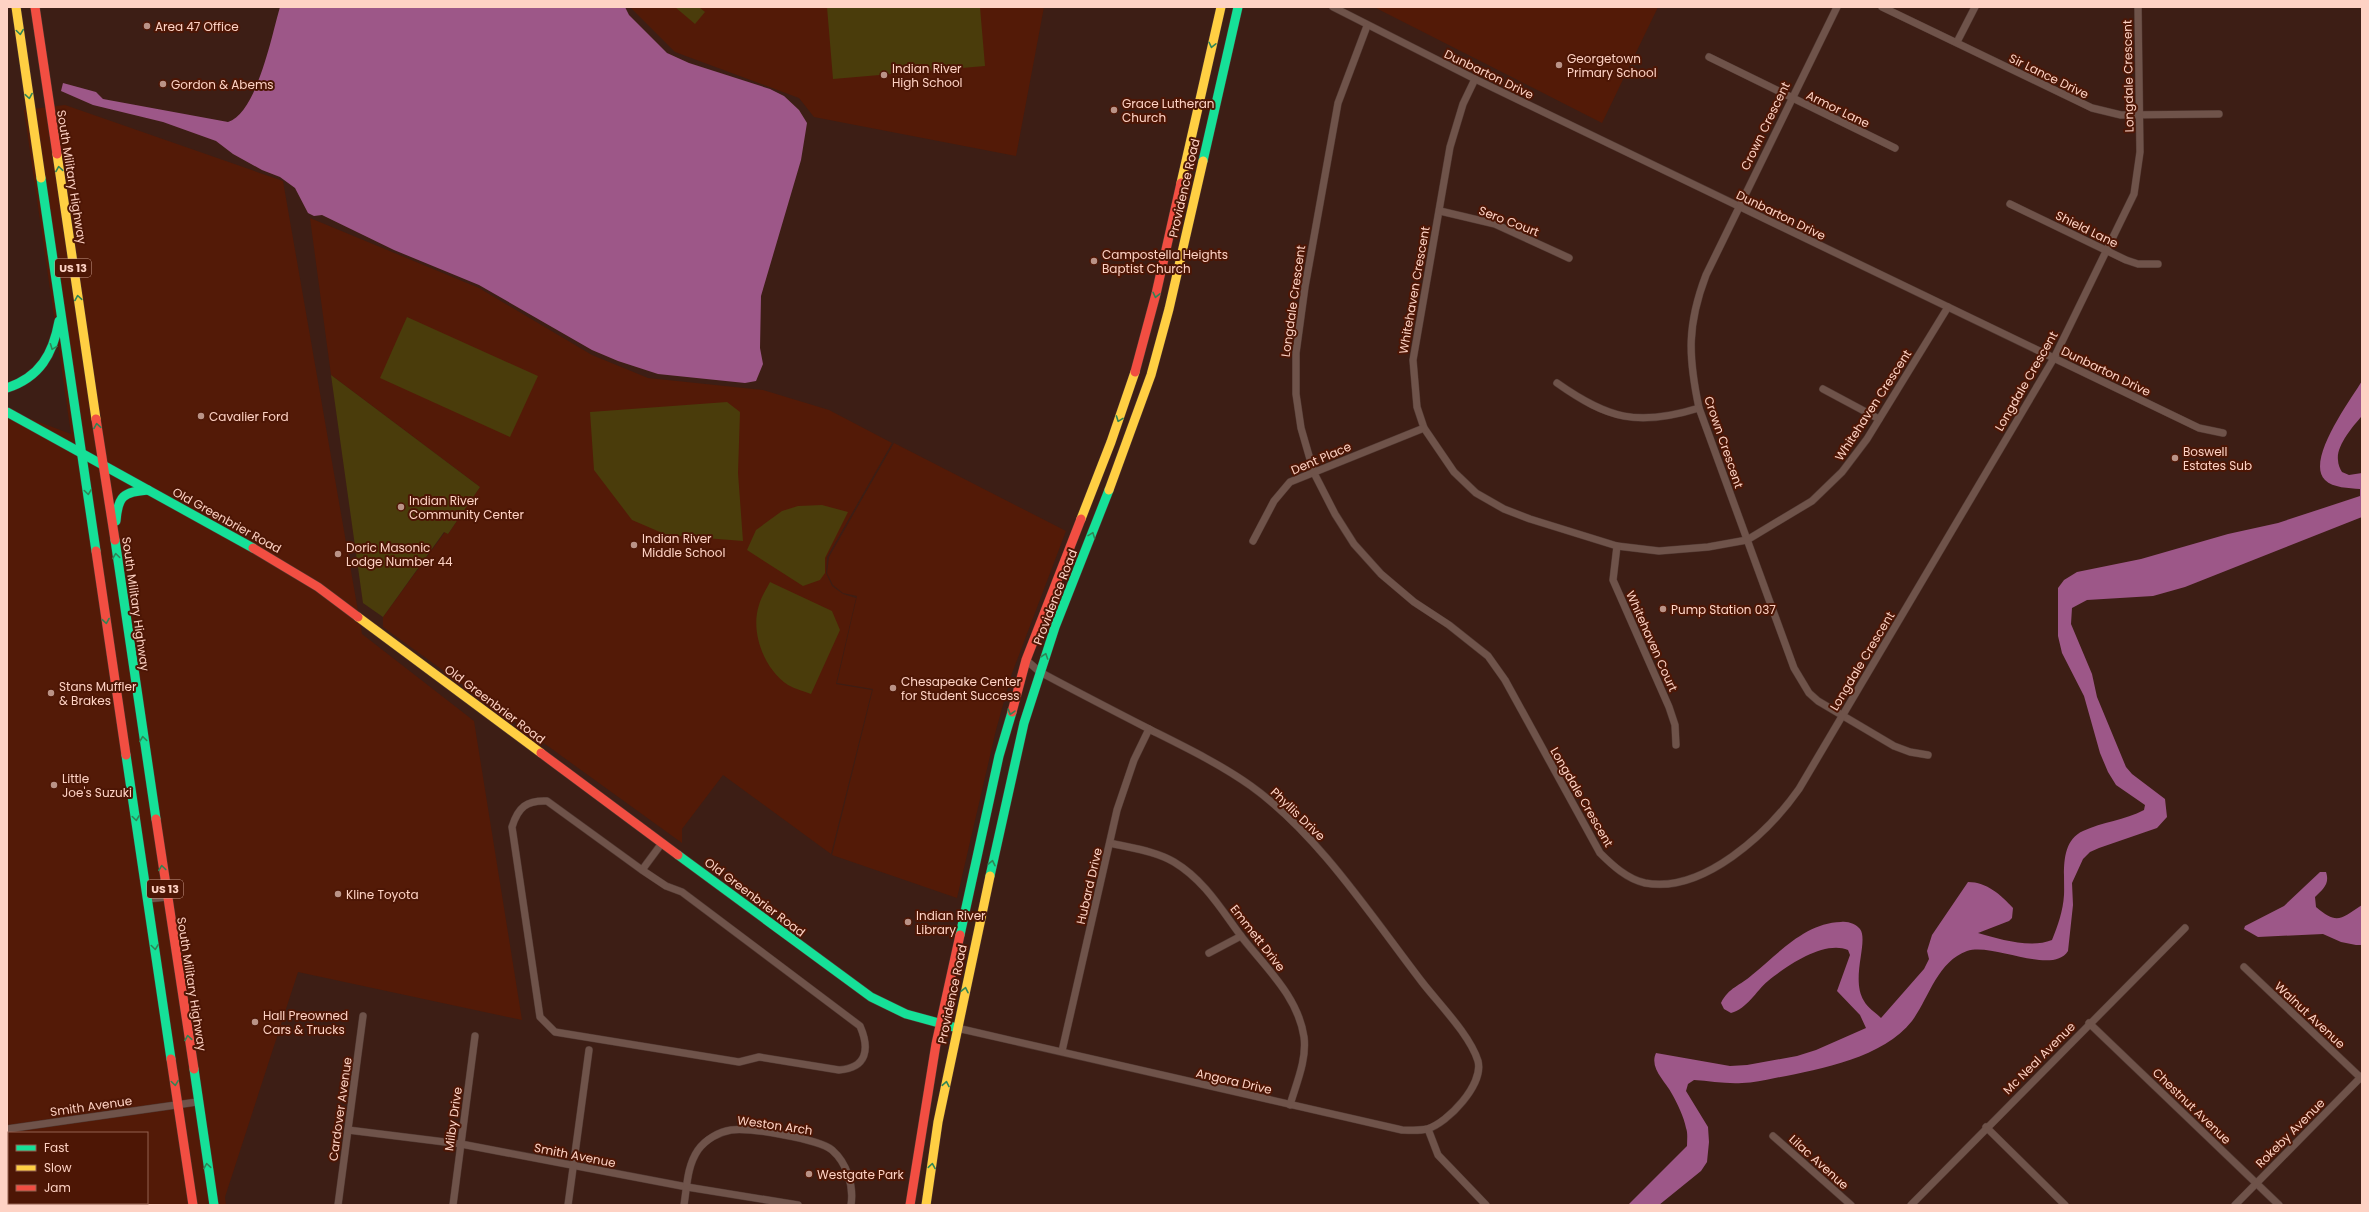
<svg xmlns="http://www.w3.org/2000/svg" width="2369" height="1212" viewBox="0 0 2369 1212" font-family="Poppins,sans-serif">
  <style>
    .built { fill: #531a07; fill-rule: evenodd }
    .green { fill: #4a3c0b }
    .water { fill: #9d5788 }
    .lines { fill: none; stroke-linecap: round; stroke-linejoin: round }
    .street-casing { stroke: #513831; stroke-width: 8 }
    .fast-casing { stroke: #513831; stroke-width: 10 }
    .slow-casing { stroke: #513831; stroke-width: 10 }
    .jam-casing { stroke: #513831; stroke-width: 10 }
    .street { stroke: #6f534a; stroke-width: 7 }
    .fast { stroke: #16e098; stroke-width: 9 }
    .slow { stroke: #ffcf43; stroke-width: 9 }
    .jam { stroke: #f24e42; stroke-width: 9 }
    .oneway { stroke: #2f8556 }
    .poi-dot { fill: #ba9387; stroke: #4d1605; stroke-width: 1.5 }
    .labels { text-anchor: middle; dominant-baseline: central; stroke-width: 4; stroke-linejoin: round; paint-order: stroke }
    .shield { fill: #4d1605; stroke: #c99a8b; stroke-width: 1 }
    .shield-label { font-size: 11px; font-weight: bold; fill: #fed2c4 }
    .poi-label { font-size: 12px; fill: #fed2c4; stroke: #4d1605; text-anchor: start }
    .street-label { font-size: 12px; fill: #fed2c4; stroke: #4d1605 }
  </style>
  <rect width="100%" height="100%" fill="#3d1e15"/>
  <g class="built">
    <polygon points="630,7 1044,7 1016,156 814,117 799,98 675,52"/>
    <polygon points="1374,7 1658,7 1602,123"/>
    <path d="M65,105L283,181L362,634L474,721L522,1020L298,972L225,1197L226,1205H7V410L71,434L24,110ZM9,1133H147V1203H9Z"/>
    <polygon points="310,218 479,288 592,355 648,378 763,390 829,410 892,443 827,557 826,573 832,586 843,594 856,598 836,684 872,690 831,854 723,775 682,829 682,843 383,627 383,617 445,532 448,534 480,487 331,375"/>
    <polygon points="894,443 1066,531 1011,676 996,730 957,898 832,855 873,689 837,683 857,596 843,593 833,585 827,573 829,557"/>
  </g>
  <g class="green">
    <polygon points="675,7 699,7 705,12 695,24"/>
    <polygon points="827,7 980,7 985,66 833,79"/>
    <polygon points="407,317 538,376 510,437 380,378"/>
    <polygon points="331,375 480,487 448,534 444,532 383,617 363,603"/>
    <polygon points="727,402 740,412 738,473 743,541 667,535 632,520 594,470 590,412"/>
    <polygon points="822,505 848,512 825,558 825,573 820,580 803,586 747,550 756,530 782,511 798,506"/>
    <path d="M770,582L832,611L840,630L811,694C804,691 795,689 788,685C764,669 750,632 759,605C761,597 766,590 770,582Z"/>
  </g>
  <g class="water">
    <path d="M280,7H625L629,15L667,53L689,63L770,89L784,96L799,110L807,123L801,160L761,296L760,348L763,364L756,381L745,383L658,374L618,361L592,350L479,285L394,250L322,215L314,216L308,213L295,188L280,177L262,170L233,154L216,141L163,122L93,105L61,91L63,83L96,92L103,99L228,122C257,113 272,34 280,7Z"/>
    <path d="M2362,381V416C2353,426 2336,446 2338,460C2338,464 2340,469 2342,472L2349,475L2362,473V517L2185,587L2153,596L2087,600L2072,608L2071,624L2092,674L2097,697L2126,767L2132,774L2165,799L2167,817L2157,828L2099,848L2090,852L2083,859L2072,883L2073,905L2068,951C2052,976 1993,942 1967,951C1937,962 1929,998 1912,1021C1883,1058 1818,1070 1775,1078C1764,1080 1753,1083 1742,1083C1726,1084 1710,1081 1694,1080L1688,1084L1686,1091L1708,1127L1709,1142L1707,1162L1701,1171L1659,1205H1628L1687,1146C1687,1140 1688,1133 1686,1128C1684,1117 1677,1103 1672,1094C1665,1081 1649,1068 1656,1053L1730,1066L1747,1065L1797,1056L1816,1050L1866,1028L1860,1015L1837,991L1850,955L1848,950C1824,940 1786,966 1768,981C1755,992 1748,1008 1731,1013L1724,1009L1721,1003C1728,988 1741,985 1752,975C1779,953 1805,923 1841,922C1848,921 1856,924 1860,929C1869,941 1850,979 1864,1001C1867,1007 1876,1013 1881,1018L1924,969L1929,959L1927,951L1932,935L1968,882C1987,882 2001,895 2013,908L2012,918L2009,921L1978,933C2000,939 2030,949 2052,940C2058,925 2063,911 2064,895C2065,874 2059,842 2083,831C2102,822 2125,820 2144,810L2145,805L2116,785L2108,772L2100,753L2084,696L2062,653L2058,636V588L2064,580L2077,572L2141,559L2228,534L2278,523L2360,496V489C2349,488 2333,488 2325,480C2305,461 2351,399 2362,381Z"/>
    <path d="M2320,872H2326C2330,884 2323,889 2315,897L2316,907C2337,925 2341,919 2362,905V945H2356L2341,942L2323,934L2258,937L2244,929L2245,926L2284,906Z"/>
  </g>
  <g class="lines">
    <g class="street-casing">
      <g id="street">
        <polyline points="1333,7 1475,79 2199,428 2223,433"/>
        <path d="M1837,7L1706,275C1687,325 1688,356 1699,408L1794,668L1809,693L1818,701L1894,746L1910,752L1928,755"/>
        <polyline points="1882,7 2092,108 2121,115 2219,114"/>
        <path d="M1367,26L1338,103L1305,287L1296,353V394L1301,428L1314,473L1335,514L1354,544L1381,574L1414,602L1449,625L1488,656L1505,680L1600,853C1612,865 1627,879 1645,883C1703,894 1768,833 1799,789L2054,358L2134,194L2140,152L2138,7"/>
        <polyline points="1957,42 1975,7"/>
        <polyline points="1709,57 1895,148"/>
        <polyline points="1475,79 1463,104 1450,147 1413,360 1417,407 1424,428 1454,472 1476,493 1504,509 1530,519 1617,546 1659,551 1708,547 1747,540 1812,501 1842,472 1867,439 1948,307"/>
        <polyline points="2010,204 2126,260 2138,264 2158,264"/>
        <polyline points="1440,211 1495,224 1569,258"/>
        <path d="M1557,383C1608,419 1638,427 1699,408"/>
        <polyline points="1823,389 1879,419"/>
        <polyline points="1253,541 1274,501 1290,482 1424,428"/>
        <polyline points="1617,546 1613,580 1669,707 1675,725 1676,745"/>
        <path d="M1110,843C1131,848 1156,851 1174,862C1204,880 1221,909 1241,936C1265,967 1298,996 1304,1037C1307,1060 1296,1084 1290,1105"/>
        <path d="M642,870L547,801C527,800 518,807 512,827L540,1017L555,1032L739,1062L759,1057L839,1070C867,1068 870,1049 860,1026L682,892L666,886L642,870L662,843"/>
        <polyline points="148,899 167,897"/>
        <polyline points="1209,953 1241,936"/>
        <polyline points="2244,967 2362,1079"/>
        <polyline points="2089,1023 2279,1205"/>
        <path d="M957,1028L1402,1130C1411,1130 1419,1131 1427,1129C1448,1123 1484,1084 1478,1061C1470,1035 1439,1004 1422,982C1372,917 1318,834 1251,786C1220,764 1185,747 1151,730C1114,711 1077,692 1040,672L1026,660"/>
        <polyline points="1062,1051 1117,810 1134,760 1149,729"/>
        <polyline points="1986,1127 2065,1205"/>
        <polyline points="7,1129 197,1102"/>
        <polyline points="1428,1129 1438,1155 1486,1205"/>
        <polyline points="348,1130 461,1144 687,1187 798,1205"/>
        <polyline points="1773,1136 1851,1205"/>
        <polyline points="338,1205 363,1016"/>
        <polyline points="453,1205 475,1036"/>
        <polyline points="568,1205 589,1050"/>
        <path d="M684,1205C687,1186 687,1166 698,1150C706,1139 719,1132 731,1130C748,1127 819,1139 832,1150C847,1163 854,1186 851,1205"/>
        <polyline points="1911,1205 2185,928"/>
        <polyline points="2235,1205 2362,1076"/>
      </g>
    </g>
    <g class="fast-casing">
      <g id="fast">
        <polyline points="1203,161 1238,7"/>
        <polyline points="41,178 96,551"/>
        <path d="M7,388C40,377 53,354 59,321"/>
        <polyline points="7,412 253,548"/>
        <path d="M116,521C118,496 123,492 148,490"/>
        <polyline points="115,540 156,819"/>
        <polyline points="126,755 171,1059"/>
        <polyline points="678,855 871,997 906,1014 957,1028"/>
        <polyline points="990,876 1024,723 1055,627 1109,490"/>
        <polyline points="960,935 999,756 1012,712"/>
        <polyline points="194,1069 214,1205"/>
      </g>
    </g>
    <g class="slow-casing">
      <g id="slow">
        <polyline points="16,7 41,178"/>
        <polyline points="57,154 96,419"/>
        <polyline points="1181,183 1221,7"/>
        <polyline points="1109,490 1151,375 1169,309 1203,161"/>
        <polyline points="1081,519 1111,442 1135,372"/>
        <polyline points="358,617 541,753"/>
        <polyline points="926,1205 938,1122 990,876"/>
      </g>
    </g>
    <g class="jam-casing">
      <g id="jam">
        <polyline points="35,7 57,154"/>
        <polyline points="1135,372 1156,294 1181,183"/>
        <polyline points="96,419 115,540"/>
        <polyline points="253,548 318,587 358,617"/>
        <polyline points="96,551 126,755"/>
        <polyline points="1012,712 1026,660 1081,519"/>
        <polyline points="541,753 678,855"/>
        <polyline points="156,819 194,1069"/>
        <polyline points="171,1059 193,1205"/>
        <polyline points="910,1205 936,1044 960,935"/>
      </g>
    </g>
    <use href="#street" class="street"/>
    <use href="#fast" class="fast"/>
    <use href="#slow" class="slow"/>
    <use href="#jam" class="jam"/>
  </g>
  <defs><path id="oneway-chevron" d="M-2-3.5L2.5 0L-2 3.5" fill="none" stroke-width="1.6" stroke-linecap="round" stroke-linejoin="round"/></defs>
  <g class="oneway">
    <use href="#oneway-chevron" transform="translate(20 32) rotate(82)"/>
    <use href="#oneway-chevron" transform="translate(1212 45) rotate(103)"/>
    <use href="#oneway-chevron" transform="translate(29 96) rotate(81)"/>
    <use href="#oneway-chevron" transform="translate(59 169) rotate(-99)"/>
    <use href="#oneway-chevron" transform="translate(1156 295) rotate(103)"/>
    <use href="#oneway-chevron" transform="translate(78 298) rotate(-99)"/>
    <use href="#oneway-chevron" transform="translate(53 347) rotate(111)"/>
    <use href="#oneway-chevron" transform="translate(1119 419) rotate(110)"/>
    <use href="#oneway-chevron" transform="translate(97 426) rotate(-99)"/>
    <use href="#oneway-chevron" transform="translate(88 492) rotate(82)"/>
    <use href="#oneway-chevron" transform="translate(1092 535) rotate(-69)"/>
    <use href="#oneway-chevron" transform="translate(116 556) rotate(-98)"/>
    <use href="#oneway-chevron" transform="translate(106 621) rotate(81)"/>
    <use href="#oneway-chevron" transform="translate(1045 656) rotate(-71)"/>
    <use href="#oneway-chevron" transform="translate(1011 712) rotate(106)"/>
    <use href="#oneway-chevron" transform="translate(143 739) rotate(-98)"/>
    <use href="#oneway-chevron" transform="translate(136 818) rotate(82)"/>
    <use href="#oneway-chevron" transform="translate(992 863) rotate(-78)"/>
    <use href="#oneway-chevron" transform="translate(162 868) rotate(-98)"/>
    <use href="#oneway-chevron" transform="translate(155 947) rotate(82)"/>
    <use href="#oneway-chevron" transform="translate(965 990) rotate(-78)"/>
    <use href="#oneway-chevron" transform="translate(188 1038) rotate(-99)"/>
    <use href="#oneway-chevron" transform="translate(175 1083) rotate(82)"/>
    <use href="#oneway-chevron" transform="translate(946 1084) rotate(-79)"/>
    <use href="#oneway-chevron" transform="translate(207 1166) rotate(-99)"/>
    <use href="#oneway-chevron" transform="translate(932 1166) rotate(-81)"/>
  </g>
  <g class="poi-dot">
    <circle cx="147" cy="26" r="4"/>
    <circle cx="1559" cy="65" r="4"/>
    <circle cx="884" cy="75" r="4"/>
    <circle cx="163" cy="84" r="4"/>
    <circle cx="1114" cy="110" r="4"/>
    <circle cx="1094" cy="261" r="4"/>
    <circle cx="201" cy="416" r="4"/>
    <circle cx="2175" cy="458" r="4"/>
    <circle cx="401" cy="507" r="4"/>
    <circle cx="634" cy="545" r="4"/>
    <circle cx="338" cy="554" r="4"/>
    <circle cx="1663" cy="609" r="4"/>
    <circle cx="893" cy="688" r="4"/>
    <circle cx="51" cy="693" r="4"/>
    <circle cx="54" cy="785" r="4"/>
    <circle cx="338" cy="894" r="4"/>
    <circle cx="908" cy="922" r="4"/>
    <circle cx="255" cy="1022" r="4"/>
    <circle cx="809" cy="1174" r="4"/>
  </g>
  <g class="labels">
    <g class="shield">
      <rect x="55" y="259" width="36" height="18" rx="3"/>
      <rect x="147" y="880" width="36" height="18" rx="3"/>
    </g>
    <g class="shield-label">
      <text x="73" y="268">US 13</text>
      <text x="165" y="889">US 13</text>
    </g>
    <g class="poi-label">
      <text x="155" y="26">Area 47 Office</text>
      <text x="1567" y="58">Georgetown<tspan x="1567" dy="14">Primary School</tspan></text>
      <text x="892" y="68">Indian River<tspan x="892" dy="14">High School</tspan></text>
      <text x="171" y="84">Gordon &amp; Abems</text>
      <text x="1122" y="103">Grace Lutheran<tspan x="1122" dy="14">Church</tspan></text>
      <text x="1102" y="254">Campostella Heights<tspan x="1102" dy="14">Baptist Church</tspan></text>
      <text x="209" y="416">Cavalier Ford</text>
      <text x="2183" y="451">Boswell<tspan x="2183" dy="14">Estates Sub</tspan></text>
      <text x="409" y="500">Indian River<tspan x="409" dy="14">Community Center</tspan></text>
      <text x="642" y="538">Indian River<tspan x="642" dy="14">Middle School</tspan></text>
      <text x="346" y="547">Doric Masonic<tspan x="346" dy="14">Lodge Number 44</tspan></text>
      <text x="1671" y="609">Pump Station 037</text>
      <text x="901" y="681">Chesapeake Center<tspan x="901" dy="14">for Student Success</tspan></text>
      <text x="59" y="686">Stans Muffler<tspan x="59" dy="14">&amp; Brakes</tspan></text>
      <text x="62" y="778">Little<tspan x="62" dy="14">Joe's Suzuki</tspan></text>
      <text x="346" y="894">Kline Toyota</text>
      <text x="916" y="915">Indian River<tspan x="916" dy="14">Library</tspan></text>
      <text x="263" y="1015">Hall Preowned<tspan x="263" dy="14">Cars &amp; Trucks</tspan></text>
      <text x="817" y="1174">Westgate Park</text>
    </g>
    <g class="street-label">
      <text transform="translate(1489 74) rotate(26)">Dunbarton Drive</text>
      <text transform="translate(2049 76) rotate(26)">Sir Lance Drive</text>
      <text transform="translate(2128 76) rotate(-91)">Longdale Crescent</text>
      <text transform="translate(1838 109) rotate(26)">Armor Lane</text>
      <text transform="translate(1765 126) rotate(-64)">Crown Crescent</text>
      <text transform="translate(72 177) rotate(81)">South Military Highway</text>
      <text transform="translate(1184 188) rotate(-77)">Providence Road</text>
      <text transform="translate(1781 215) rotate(26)">Dunbarton Drive</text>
      <text transform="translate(1509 221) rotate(21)">Sero Court</text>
      <text transform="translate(2087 229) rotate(26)">Shield Lane</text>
      <text transform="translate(1414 290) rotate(-80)">Whitehaven Crescent</text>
      <text transform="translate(1293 301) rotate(-82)">Longdale Crescent</text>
      <text transform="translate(2106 371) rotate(26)">Dunbarton Drive</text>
      <text transform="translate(2026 381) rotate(-60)">Longdale Crescent</text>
      <text transform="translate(1873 405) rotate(-57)">Whitehaven Crescent</text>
      <text transform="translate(1724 442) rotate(71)">Crown Crescent</text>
      <text transform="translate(1321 458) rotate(-23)">Dent Place</text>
      <text transform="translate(227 520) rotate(29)">Old Greenbrier Road</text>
      <text transform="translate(1055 597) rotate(-69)">Providence Road</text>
      <text transform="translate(136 604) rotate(82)">South Military Highway</text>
      <text transform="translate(1652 641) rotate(66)">Whitehaven Court</text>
      <text transform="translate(1862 661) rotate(-59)">Longdale Crescent</text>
      <text transform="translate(495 704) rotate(37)">Old Greenbrier Road</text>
      <text transform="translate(1582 797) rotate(60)">Longdale Crescent</text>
      <text transform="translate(1298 814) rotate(44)">Phyllis Drive</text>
      <text transform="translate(1089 886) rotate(-77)">Hubard Drive</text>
      <text transform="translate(755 897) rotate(37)">Old Greenbrier Road</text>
      <text transform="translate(1258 938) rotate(52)">Emmett Drive</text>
      <text transform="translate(192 984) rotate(81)">South Military Highway</text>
      <text transform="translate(952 994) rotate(-78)">Providence Road</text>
      <text transform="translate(2310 1015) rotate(43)">Walnut Avenue</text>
      <text transform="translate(2039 1058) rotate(-45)">Mc Neal Avenue</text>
      <text transform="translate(1234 1081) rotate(13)">Angora Drive</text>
      <text transform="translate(91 1106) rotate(-8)">Smith Avenue</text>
      <text transform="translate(2192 1106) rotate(44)">Chestnut Avenue</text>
      <text transform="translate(340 1109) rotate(-82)">Cardover Avenue</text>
      <text transform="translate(453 1119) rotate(-82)">Milby Drive</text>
      <text transform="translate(775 1125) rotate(8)">Weston Arch</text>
      <text transform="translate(2290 1133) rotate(-45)">Rokeby Avenue</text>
      <text transform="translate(575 1155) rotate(11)">Smith Avenue</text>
      <text transform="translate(1819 1162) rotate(42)">Lilac Avenue</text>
    </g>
  </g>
  <rect width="2369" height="1212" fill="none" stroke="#fed2c4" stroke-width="16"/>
  <rect x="8" y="1132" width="140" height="72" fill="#4d1605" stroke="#946151"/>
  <rect x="16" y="1145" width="20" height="6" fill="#16e098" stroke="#946151"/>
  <text x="44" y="1152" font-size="12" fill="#fed2c4">Fast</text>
  <rect x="16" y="1165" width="20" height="6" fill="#ffcf43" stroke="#946151"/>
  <text x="44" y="1172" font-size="12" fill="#fed2c4">Slow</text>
  <rect x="16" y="1185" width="20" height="6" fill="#f24e42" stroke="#946151"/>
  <text x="44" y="1192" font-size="12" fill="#fed2c4">Jam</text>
</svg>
